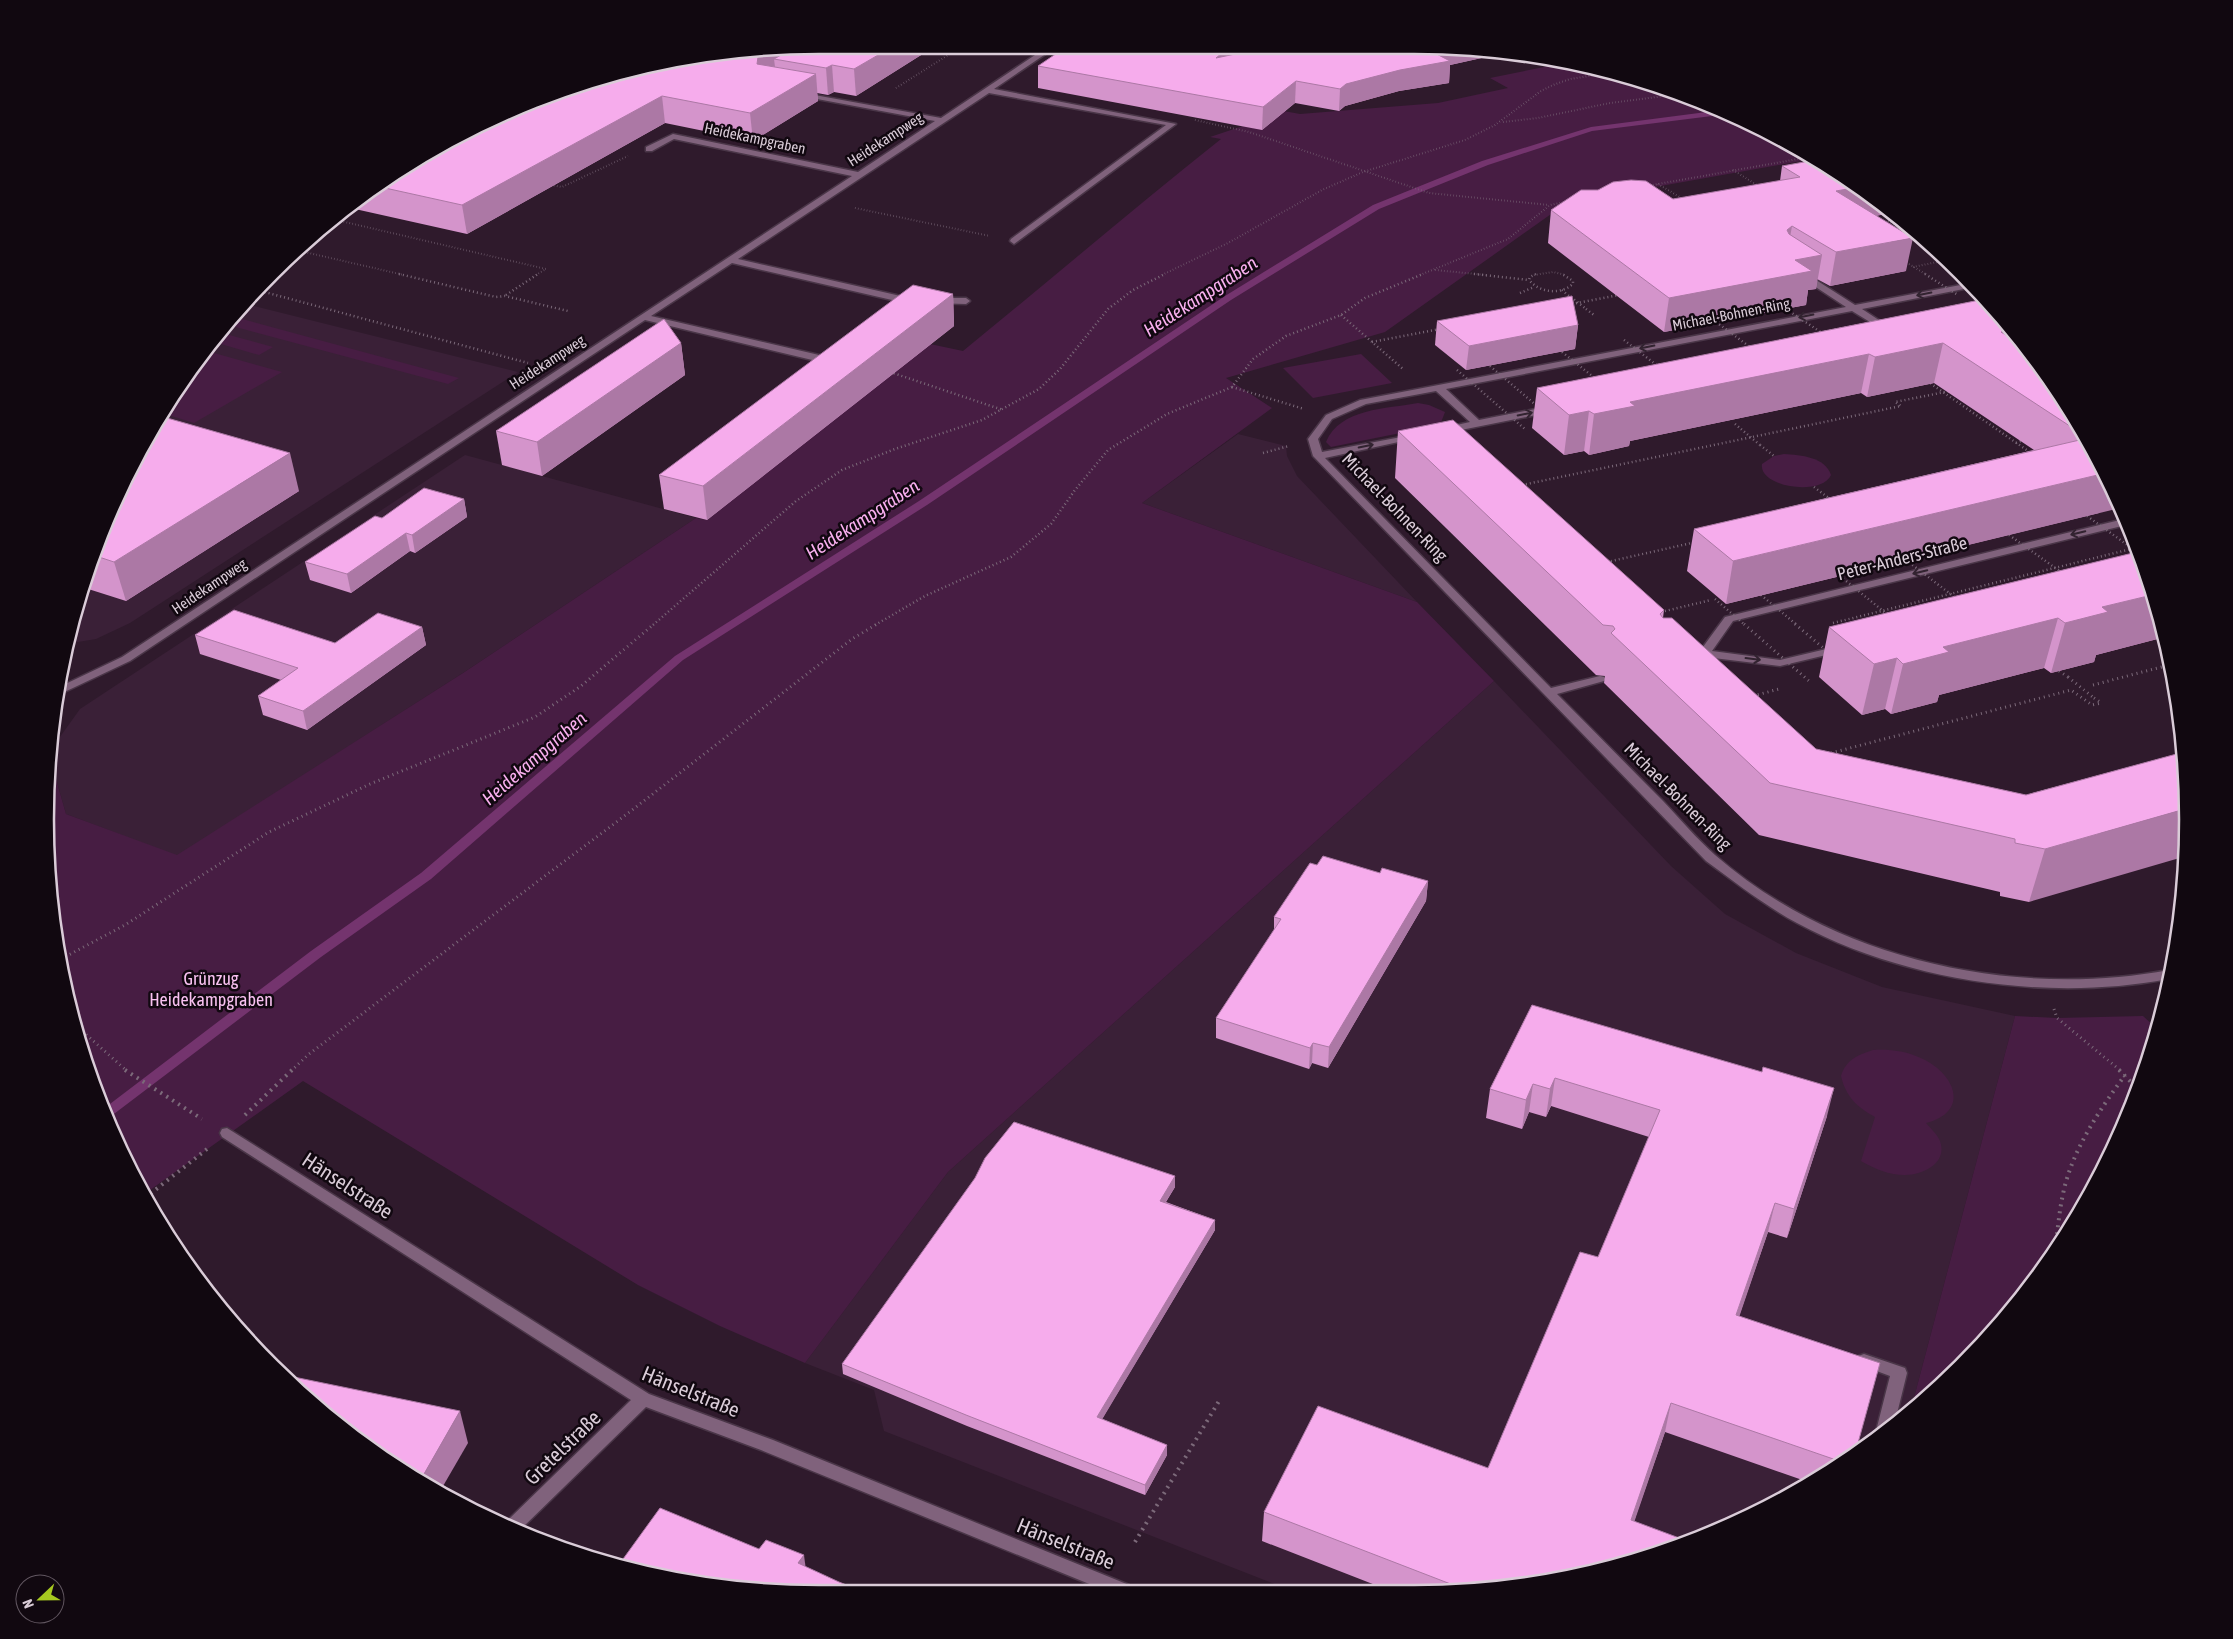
<svg xmlns="http://www.w3.org/2000/svg" width="2233" height="1639" viewBox="0 0 2233 1639" font-family="'Asap Condensed',sans-serif">
  <style>
    .built { fill: #3a2037 }
    .green { fill: #471d43 }
    .lines { fill: none; stroke-linecap: round; stroke-linejoin: round }
    .stream { fill: #74346e; fill-rule: evenodd }
    .minor-casing { stroke: #4a3648; stroke-width: 3 }
    .path-far3 { stroke: #7c6a7a; stroke-width: 2; stroke-dasharray: 0.5 2.5; stroke-linecap: butt }
    .path-far2 { stroke: #7c6a7a; stroke-width: 2.5; stroke-dasharray: 1 3; stroke-linecap: butt }
    .path-far1 { stroke: #7c6a7a; stroke-width: 3; stroke-dasharray: 1 4; stroke-linecap: butt }
    .path { stroke: #7c6a7a; stroke-width: 4; stroke-dasharray: 2 5; stroke-linecap: butt }
    .minor { fill: #80627c; fill-rule: evenodd }
    .path-bridge-far2 { stroke: #7c6a7a; stroke-width: 2; stroke-dasharray: 0.5 2.5; stroke-linecap: butt }
    .path-bridge-far1 { stroke: #7c6a7a; stroke-width: 2.5; stroke-dasharray: 1 3; stroke-linecap: butt }
    .path-bridge { stroke: #7c6a7a; stroke-width: 3; stroke-dasharray: 1 4; stroke-linecap: butt }
    .wall { fill: #d494cb }
    .shaded-wall { fill: #ac78a5 }
    .building { fill: #f6acec; stroke: #ac78a5 }
    .oneway { stroke: #322330 }
    .labels { text-anchor: middle; dominant-baseline: central; stroke-width: 5; stroke-linejoin: round; paint-order: stroke }
    .far-street-label { font-size: 15px; fill: #daccd8; stroke: #110810 }
    .street-label { font-size: 18px; fill: #daccd8; stroke: #110810 }
    .park-label { font-size: 18px; fill: #f9c1f1; stroke: #110810 }
    .water-label { font-size: 19px; font-style: italic; fill: #f9afef; stroke: #110810 }
    .near-street-label { font-size: 21px; fill: #daccd8; stroke: #110810 }
    .rim { fill: none; stroke: #daccd8; stroke-width: 2.5 }
  </style>
  <rect width="100%" height="100%" fill="#2f1a2c"/>
  <g class="built">
    <polygon points="246,304 518,372 130,623 96,639 66,644 86,570 125,477 176,389"/>
    <polygon points="1238,434 1286,446 1287,456 1297,476 1417,602 1142,503"/>
    <polygon points="465,455 696,518 463,673 177,856 66,814 52,765 52,748 80,709"/>
    <polygon points="1494,681 1671,866 1725,914 1796,953 1882,987 2015,1016 1911,1409 1885,1434 1800,1490 1710,1535 1614,1568 1515,1587 1287,1589 884,1431 874,1390 805,1363 948,1172"/>
  </g>
  <g class="green">
    <path d="M1564,63L1614,71L1710,104L1813,159L1655,187L1561,207L1385,332L1226,378L1272,408L1142,503L1417,602L1494,681L948,1172L805,1363L720,1326L638,1285L303,1081L143,1195L104,1116L71,1020L47,870V769L49,749L52,748V765L66,814L177,855L463,673L696,518L707,520L930,344L963,351C1050,280 1132,210 1221,139L1210,137L1243,126L1262,130L1230,106L1211,120L1188,115L1211,98L1300,114L1438,103L1508,88L1490,78Z"/>
    <polygon points="235,317 459,378 448,384 228,325"/>
    <polygon points="222,333 273,347 259,355 214,342"/>
    <polygon points="207,351 282,372 194,423 162,413 176,389"/>
    <polygon points="1361,354 1392,383 1313,398 1283,368"/>
    <path d="M1418,403L1429,405L1445,412L1440,425L1331,447L1326,442C1340,408 1387,409 1418,403Z"/>
    <path d="M1784,454C1801,455 1825,457 1831,475C1821,497 1758,487 1762,464L1774,456Z"/>
    <polygon points="2015,1016 2057,1018 2143,1016 2156,1028 2147,1069 2084,1207 1996,1330 1911,1409"/>
    <path d="M1873,1050C1890,1049 1907,1051 1923,1059C1956,1075 1970,1112 1926,1123C1931,1129 1937,1134 1940,1141C1948,1163 1923,1175 1905,1175C1889,1175 1875,1169 1861,1161L1875,1117C1857,1107 1846,1097 1841,1076C1846,1060 1857,1055 1873,1050Z"/>
  </g>
  <g class="lines">
    <polygon class="stream" points="1722,110 1728,114 1592,131 1488,165 1379,209 1231,300 927,505 683,660 431,879 321,957 106,1120 102,1110 311,951 421,873 675,656 919,501 1225,296 1373,205 1482,161 1591,127"/>
    <g class="minor-casing">
      <g id="minor">
        <polygon points="1044,49 1053,49 994,89 1176,124 1014,244 1010,241 1011,239 1166,125 989,93 738,259 905,297 913,297 917,300 916,302 905,303 732,263 651,316 832,358 834,360 829,364 645,320 130,661 56,696 57,688 122,657 852,176 674,139 652,151 646,151 646,147 673,134 858,172 935,121 801,96 797,94 798,92 941,118"/>
        <path d="M1802,271L1855,305L1971,283L1974,287L1862,309L1891,328V332L1888,333L1852,311L1446,389L1479,420L1551,406L1556,409L1551,412L1446,433L1443,432V428L1470,422L1436,391L1366,404L1332,419L1318,439L1322,452L1417,434V438L1325,458L1551,688L1600,676L1604,677L1606,679L1604,681L1557,694C1592,729 1627,765 1663,801C1680,819 1697,839 1715,855C1835,960 2014,999 2169,970L2168,979C2048,1002 1904,981 1797,923C1764,905 1736,883 1706,861L1313,456L1308,439L1326,415L1360,400L1846,307L1799,276V272Z"/>
        <polygon points="935,298 966,298 970,301 966,304 932,303 932,299"/>
        <polygon points="2124,519 2126,525 1733,621 1712,651 1780,660 1839,646 1843,647 1845,649 1843,651 1780,666 1705,657 1696,659 1690,656 1700,651 1725,617"/>
        <polygon points="227,1128 649,1394 773,1440 1129,1585 1132,1590 1104,1590 761,1450 646,1407 520,1530 505,1523 631,1400 222,1137 220,1133 222,1129"/>
        <polygon points="1864,1354 1905,1368 1907,1373 1894,1426 1877,1439 1875,1435 1890,1376 1858,1364 1856,1360 1858,1356"/>
      </g>
    </g>
    <g class="path-far3">
      <polyline points="896,88 956,50"/>
      <polyline points="1195,120 1249,132 1429,193 1549,205"/>
      <polyline points="1503,122 1538,118 1610,103 1680,94"/>
      <polyline points="1733,170 1760,187"/>
      <polyline points="1658,184 1683,199"/>
      <polyline points="551,185 562,187 628,156"/>
      <polyline points="1647,186 1809,157"/>
      <polyline points="855,208 990,236"/>
      <polyline points="332,219 546,269 536,275"/>
      <polyline points="1888,221 1895,226 1903,224"/>
      <polyline points="1888,221 1898,220"/>
      <polyline points="1899,233 1911,231"/>
      <polyline points="296,250 404,275"/>
      <polyline points="1913,267 1947,260"/>
      <polyline points="1435,270 1486,275"/>
      <polyline points="1162,275 1228,243 1322,190 1363,172 1465,140 1495,125 1541,91 1553,85 1570,79 1615,72"/>
      <polyline points="1420,275 1508,239 1550,205 1565,202"/>
      <polyline points="1534,275 1553,272 1566,275"/>
    </g>
    <g class="path-far2">
      <polyline points="399,274 496,297 505,296 568,311"/>
      <polyline points="1474,274 1529,280"/>
      <path d="M1536,274L1530,277L1529,280C1540,293 1560,295 1573,284V281L1562,274"/>
      <polyline points="257,290 528,363"/>
      <polyline points="1562,290 1570,297"/>
      <polyline points="1520,293 1534,287"/>
      <polyline points="506,295 538,274"/>
      <polyline points="1572,304 1619,295"/>
      <polyline points="1586,309 1594,315"/>
      <polyline points="1341,315 1403,369"/>
      <polyline points="1372,342 1440,329"/>
      <polyline points="890,372 1003,410"/>
      <polyline points="1232,387 1304,409"/>
      <polyline points="1735,424 1741,429"/>
      <polyline points="2016,443 2021,441"/>
      <polyline points="1760,445 1774,456"/>
      <polyline points="1263,453 1289,446"/>
      <polyline points="1522,485 1901,406 1895,402 1950,391"/>
      <polyline points="1814,487 1830,499"/>
      <polyline points="1607,562 1696,542"/>
      <polyline points="1661,612 1711,600"/>
      <polyline points="1833,623 2135,548"/>
      <polyline points="653,625 796,501 842,470 895,449 982,420 1039,389 1060,369 1108,309 1133,290 1165,274"/>
      <polyline points="875,625 925,596 1011,557 1051,524 1075,490 1108,450 1167,414 1232,387 1253,359 1286,336 1341,315 1365,298 1423,274"/>
    </g>
    <g class="path-far1">
      <polyline points="2059,671 2068,677"/>
      <polyline points="2093,685 2169,665"/>
      <polyline points="1753,696 1779,689"/>
      <polyline points="2094,698 2100,702"/>
      <polyline points="1831,753 2071,690 2092,705 2101,703"/>
      <polyline points="61,959 125,925 269,832 370,784 535,717 581,686 654,624"/>
      <polyline points="2054,1009 2057,1018 2121,1071"/>
      <polyline points="71,1016 72,1022 127,1071"/>
      <polyline points="291,1071 309,1054 627,814 852,639 877,624"/>
    </g>
    <g class="path">
      <polyline points="125,1070 202,1119"/>
      <polyline points="2119,1070 2138,1089"/>
      <polyline points="245,1115 292,1070"/>
      <polyline points="145,1198 207,1149"/>
      <path d="M2055,1248C2058,1230 2059,1212 2063,1194C2072,1150 2099,1111 2125,1075"/>
      <polyline points="1135,1542 1219,1401"/>
    </g>
    <use href="#minor" class="minor"/>
    <polyline class="path-bridge-far2" points="1904,261 1927,275"/>
    <g class="path-bridge-far1">
      <polyline points="1925,274 1958,295"/>
      <polyline points="1571,297 1586,309"/>
      <polyline points="1786,309 1822,333"/>
      <polyline points="1716,322 1750,347"/>
      <polyline points="1624,340 1659,367"/>
      <polyline points="1562,352 1596,379"/>
      <polyline points="1490,366 1537,406"/>
      <polyline points="1457,370 1526,430"/>
      <polyline points="1927,381 2031,453"/>
      <polyline points="1741,429 1760,445"/>
      <polyline points="2110,507 2122,515"/>
      <polyline points="2087,516 2133,549"/>
      <polyline points="2009,535 2061,572"/>
      <polyline points="1906,560 1957,599"/>
      <polyline points="1840,576 1888,615"/>
      <polyline points="1761,595 1797,625"/>
      <polyline points="1715,599 1745,625"/>
    </g>
    <g class="path-bridge">
      <polyline points="1744,624 1809,681"/>
      <polyline points="1795,624 1827,651"/>
      <polyline points="2068,677 2094,698"/>
    </g>
  </g>
  <g class="wall">
    <polygon points="1464,47 1504,53 1450,65 1449,83 1399,91 1345,106 1339,111 1295,103 1262,130 1038,88 1038,66 1253,50"/>
    <polygon points="929,50 856,96 834,92 828,95 817,93 818,101 753,141 665,123 467,234 346,207 432,149 718,52"/>
    <polygon points="1782,166 1844,176 1890,213 1876,216 1906,271 1830,286 1817,279 1816,289 1808,290 1806,305 1664,332 1548,243 1551,210 1673,199 1780,181"/>
    <polygon points="953,294 954,326 707,520 664,509 659,475"/>
    <polygon points="1985,299 2028,348 2108,477 2099,513 1726,604 1687,571 1694,529 2034,450 1934,383 1867,397 1861,393 1630,441 1629,446 1589,455 1584,451 1564,455 1532,428 1537,388"/>
    <polygon points="1437,321 1578,325 1575,349 1466,370 1435,345"/>
    <polygon points="681,343 685,375 542,476 502,465 496,431"/>
    <polygon points="1398,431 1664,610 1663,618 1816,749 2026,795 2184,752 2029,902 2000,896 2000,892 1759,835 1604,683 1605,676 1596,675 1395,478"/>
    <polygon points="125,477 299,491 126,601 82,587 86,570"/>
    <polygon points="464,499 467,517 415,553 410,551 351,593 310,580 305,562 382,518"/>
    <polygon points="2137,552 2162,619 2165,637 2096,655 2094,662 2051,673 2044,668 1939,695 1937,702 1891,714 1885,709 1862,715 1819,677 1829,627"/>
    <polygon points="422,627 426,645 307,730 263,715 258,696 281,680 200,654 195,635 335,643"/>
    <polygon points="1317,865 1380,873 1428,881 1426,901 1328,1068 1312,1063 1309,1069 1216,1038 1216,1018 1274,931 1274,917"/>
    <polygon points="1532,1005 1827,1116 1787,1238 1768,1232 1739,1316 1855,1454 1811,1483 1665,1432 1634,1521 1515,1587 1383,1588 1262,1541 1264,1512 1488,1468 1598,1257 1649,1137 1551,1106 1546,1117 1529,1112 1522,1129 1486,1118 1490,1089"/>
    <polygon points="1175,1176 1175,1187 1166,1202 1215,1220 1215,1230 1102,1419 1167,1445 1167,1455 1145,1495 967,1426 843,1374 842,1364"/>
  </g>
  <g class="shaded-wall">
    <polygon points="1436,47 1464,47 1504,53 1450,65 1449,83 1399,91 1345,106 1339,111 1340,89 1346,84 1427,49"/>
    <polygon points="1228,48 1255,48 1215,79 1216,58"/>
    <polygon points="929,50 856,96 854,69 885,51"/>
    <polygon points="768,51 800,51 774,59 776,75 757,64 758,57"/>
    <polygon points="832,65 834,92 828,95 826,68"/>
    <polygon points="816,74 818,101 753,141 750,113"/>
    <polygon points="1296,81 1295,103 1262,130 1263,107"/>
    <polygon points="662,96 665,123 467,234 462,205"/>
    <polygon points="1858,187 1890,213 1830,224 1836,191"/>
    <polygon points="1792,226 1786,260 1787,230"/>
    <polygon points="1913,238 1906,271 1830,286 1836,252"/>
    <polygon points="1822,255 1816,289 1808,290 1806,305 1664,332 1669,298 1795,260"/>
    <polygon points="953,294 954,326 707,520 703,486"/>
    <polygon points="1578,325 1575,349 1466,370 1469,346"/>
    <polygon points="2012,330 2028,348 2037,362 2001,332"/>
    <polygon points="681,343 685,375 542,476 537,442"/>
    <polygon points="1943,343 1934,383 1867,397 1875,357"/>
    <polygon points="1869,354 1861,393 1630,441 1629,446 1589,455 1594,414 1630,402"/>
    <polygon points="1589,411 1584,451 1564,455 1569,415"/>
    <polygon points="290,453 299,491 126,601 114,562"/>
    <polygon points="2106,473 2108,477 2120,508 1726,604 1733,561"/>
    <polygon points="464,499 467,517 415,553 412,535"/>
    <polygon points="406,533 410,551 351,593 347,574"/>
    <polygon points="2152,595 2162,619 2165,637 2096,655 2094,662 2051,673 2065,623 2102,607"/>
    <polygon points="2058,618 2044,668 1939,695 1937,702 1891,714 1903,664 1943,647"/>
    <polygon points="422,627 426,645 307,730 303,711"/>
    <polygon points="1897,658 1885,709 1862,715 1874,664"/>
    <polygon points="2185,809 2183,857 2029,902 2045,849"/>
    <polygon points="1428,881 1426,901 1328,1068 1329,1047"/>
    <polygon points="1313,1043 1312,1063 1309,1069 1310,1048"/>
    <polygon points="1555,1078 1551,1106 1546,1117 1550,1089"/>
    <polygon points="1533,1084 1529,1112 1522,1129 1526,1100"/>
    <polygon points="1834,1088 1827,1116 1787,1238 1794,1209"/>
    <polygon points="1175,1176 1175,1187 1160,1211 1160,1201"/>
    <polygon points="1775,1203 1768,1232 1730,1344 1736,1315"/>
    <polygon points="1215,1220 1215,1230 1097,1428 1097,1417"/>
    <polygon points="1671,1403 1665,1432 1625,1549 1631,1520"/>
    <polygon points="460,1411 468,1443 439,1493 432,1490 420,1481"/>
    <polygon points="1167,1445 1167,1455 1145,1495 1145,1485"/>
    <polygon points="804,1555 808,1586 798,1563"/>
  </g>
  <g class="building">
    <polygon points="1436,47 1427,49 1450,61 1400,70 1346,84 1340,89 1296,81 1263,107 1038,66 1063,49 1228,48 1216,58 1264,48"/>
    <polygon points="768,51 758,57 757,64 816,74 750,113 662,96 462,205 376,186 432,149 523,104 619,71 718,52"/>
    <polygon points="788,51 885,51 854,69 832,65 826,68 774,59"/>
    <polygon points="1815,160 1844,176 1858,187 1836,191 1913,238 1836,252 1792,226 1787,230 1789,234 1822,255 1795,260 1812,271 1669,298 1551,210 1581,190 1598,190 1613,182 1631,180 1646,181 1673,199 1800,177 1782,166"/>
    <polygon points="913,285 953,294 703,486 659,475"/>
    <polygon points="1572,296 1578,325 1469,346 1437,321"/>
    <polygon points="1985,299 2012,330 2001,332 2029,350 2082,434 1943,343 1875,357 1869,354 1630,402 1635,406 1594,414 1589,411 1569,415 1537,388"/>
    <polygon points="664,319 681,343 537,442 496,431"/>
    <polygon points="160,416 290,453 114,562 93,555 125,477"/>
    <polygon points="1453,420 1664,610 1660,614 1663,618 1672,618 1816,749 2026,795 2184,752 2186,769 2185,809 2045,849 2015,843 2015,839 1770,783 1611,633 1615,629 1613,626 1603,625 1398,431"/>
    <polygon points="2084,439 2106,473 1733,561 1694,529"/>
    <polygon points="424,488 464,499 412,535 406,533 347,574 305,562 375,516 382,518"/>
    <polygon points="2137,552 2152,595 2102,607 2108,612 2065,623 2058,618 1943,647 1949,652 1903,664 1897,658 1874,664 1829,627"/>
    <polygon points="234,610 335,643 378,613 422,627 303,711 258,696 298,668 195,635"/>
    <polygon points="1323,856 1380,873 1382,868 1428,881 1329,1047 1313,1043 1310,1048 1216,1018 1281,919 1274,917 1310,863 1317,865"/>
    <polygon points="1532,1005 1762,1072 1763,1067 1834,1088 1794,1209 1775,1203 1736,1315 1880,1363 1855,1454 1842,1462 1671,1403 1631,1520 1690,1542 1614,1568 1515,1587 1461,1588 1264,1512 1318,1406 1488,1468 1580,1252 1598,1257 1660,1110 1555,1078 1550,1089 1533,1084 1526,1100 1490,1089"/>
    <polygon points="1014,1122 1175,1176 1160,1201 1215,1220 1097,1417 1167,1445 1145,1485 966,1415 842,1364 975,1178 985,1158"/>
    <polygon points="284,1375 460,1411 420,1481 309,1402"/>
    <polygon points="660,1508 759,1549 766,1540 804,1555 798,1563 839,1582 864,1592 769,1592 668,1579 618,1566"/>
  </g>
  <defs><path id="oneway-shaft" d="M-6 0H5M1.5-3L5.5 0L1.5 3" fill="none" stroke-width="1.6" stroke-linecap="round" stroke-linejoin="round" transform="scale(1.25)"/></defs>
  <g class="oneway">
    <use href="#oneway-shaft" transform="translate(1924 294) rotate(169)"/>
    <use href="#oneway-shaft" transform="translate(1806 316) rotate(169)"/>
    <use href="#oneway-shaft" transform="translate(1647 347) rotate(169)"/>
    <use href="#oneway-shaft" transform="translate(1525 414) rotate(-11)"/>
    <use href="#oneway-shaft" transform="translate(1366 446) rotate(-12)"/>
    <use href="#oneway-shaft" transform="translate(2078 533) rotate(166)"/>
    <use href="#oneway-shaft" transform="translate(1920 572) rotate(166)"/>
    <use href="#oneway-shaft" transform="translate(1753 659) rotate(7)"/>
  </g>
  <g class="labels">
    <g class="far-street-label">
      <text transform="translate(755 138) rotate(12)">Heidekampgraben</text>
      <text transform="translate(885 139) rotate(-33)">Heidekampweg</text>
      <text transform="translate(1731 314) rotate(-11)">Michael-Bohnen-Ring</text>
      <text transform="translate(547 362) rotate(-33)">Heidekampweg</text>
      <text transform="translate(209 586) rotate(-34)">Heidekampweg</text>
    </g>
    <g class="street-label">
      <text transform="translate(1395 507) rotate(46)">Michael-Bohnen-Ring</text>
      <text transform="translate(1902 558) rotate(-14)">Peter-Anders-Straße</text>
      <text transform="translate(1678 796) rotate(45)">Michael-Bohnen-Ring</text>
    </g>
    <g class="park-label">
      <text x="211" y="978">Grünzug<tspan x="211" dy="21">Heidekampgraben</tspan></text>
    </g>
    <g class="water-label">
      <text transform="translate(1200 296) rotate(-33)">Heidekampgraben</text>
      <text transform="translate(862 519) rotate(-33)">Heidekampgraben</text>
      <text transform="translate(534 758) rotate(-41)">Heidekampgraben</text>
    </g>
    <g class="near-street-label">
      <text transform="translate(348 1185) rotate(33)">Hänselstraße</text>
      <text transform="translate(691 1391) rotate(22)">Hänselstraße</text>
      <text transform="translate(562 1447) rotate(-44)">Gretelstraße</text>
      <text transform="translate(1066 1543) rotate(22)">Hänselstraße</text>
    </g>
  </g>
  <path d="M0 0H2233V1639H0ZM819 54H1414A765 765 0 0 1 2179 819V820A765 765 0 0 1 1414 1585H819A765 765 0 0 1 54 820V819A765 765 0 0 1 819 54Z" fill="#110810" fill-rule="evenodd"/>
  <path class="rim" d="M819 54H1414A765 765 0 0 1 2179 819V820A765 765 0 0 1 1414 1585H819A765 765 0 0 1 54 820V819A765 765 0 0 1 819 54Z"/>
  <g transform="translate(40 1599) rotate(248)"><circle r="24" fill="#110810" stroke="#615660"/>
  <path d="M0-4L9 19L0 12L-9 19Z" fill="#a6c820"/>
  <text y="-8" font-size="14" font-weight="bold" text-anchor="middle" fill="#daccd8">N</text>
  </g>
</svg>
